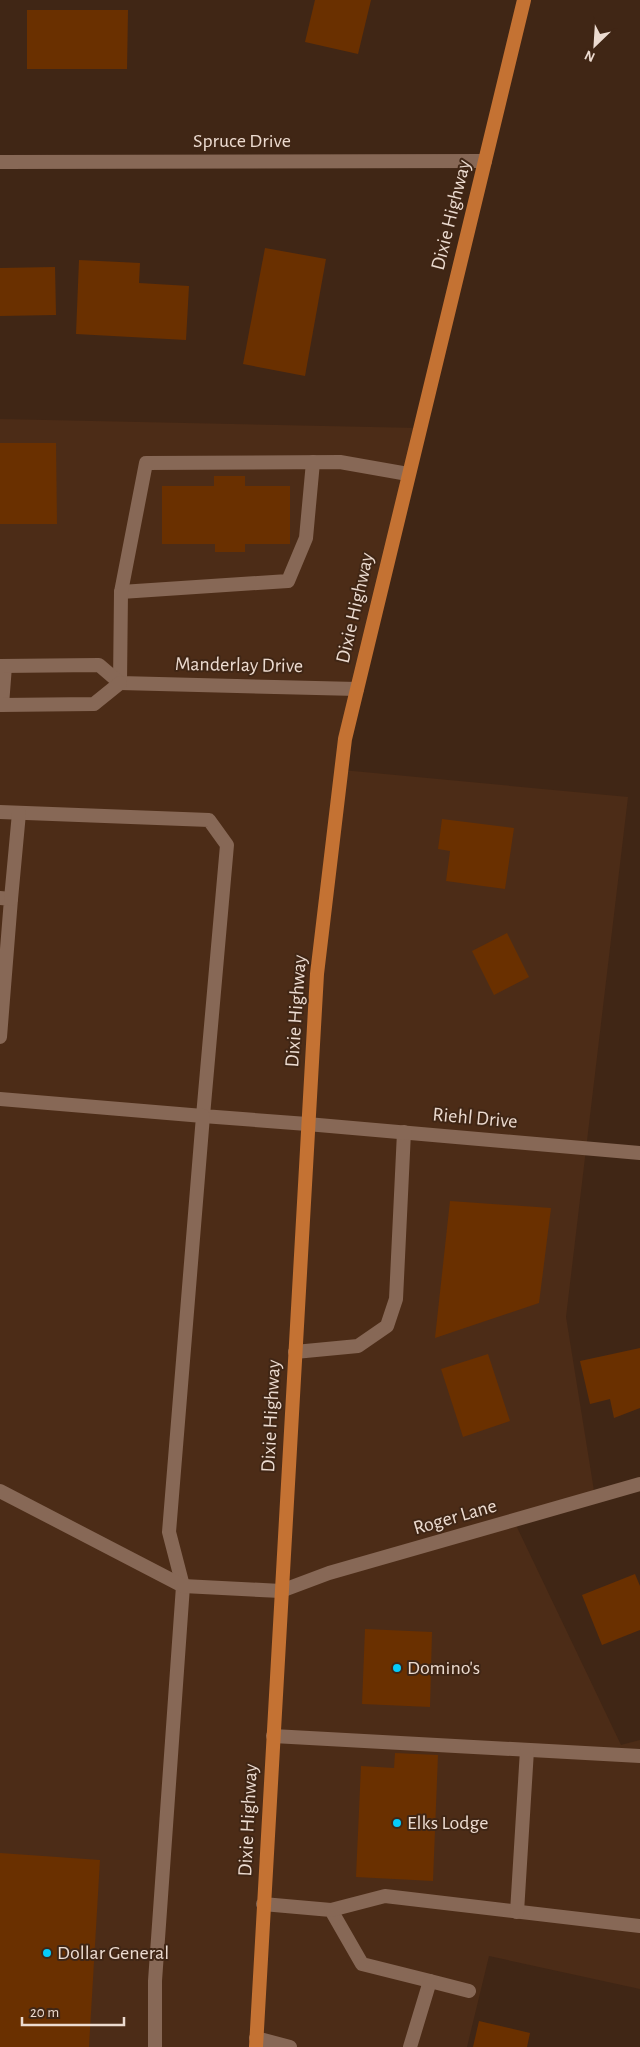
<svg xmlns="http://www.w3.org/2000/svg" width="640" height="2047" viewBox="0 0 640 2047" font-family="'Alegreya Sans',sans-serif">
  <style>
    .built { fill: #4c2c17 }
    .building { fill: #6a3000 }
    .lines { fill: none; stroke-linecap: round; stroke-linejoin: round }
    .service { stroke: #876856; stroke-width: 14 }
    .minor { stroke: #876856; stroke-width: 14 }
    .primary { stroke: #c47233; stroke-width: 14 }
    .poi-dot { fill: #05cbf9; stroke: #402615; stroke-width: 2 }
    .labels { text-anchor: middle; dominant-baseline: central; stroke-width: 4; stroke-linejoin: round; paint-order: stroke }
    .street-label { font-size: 20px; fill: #ecdbd0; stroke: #402615 }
    .poi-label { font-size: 20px; fill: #ecdbd0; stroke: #402615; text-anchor: start }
  </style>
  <rect width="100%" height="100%" fill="#402615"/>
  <polygon class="built" points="0,419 419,428 342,770 628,797 566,1317 595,1497 514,1521 621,1745 640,1740 640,1989 489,1956 467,2047 0,2047"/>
  <g class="building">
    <polygon points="315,0 371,0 358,54 305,42"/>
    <polygon points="27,10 128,10 127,69 27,69"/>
    <polygon points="265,248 326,259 305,376 243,364"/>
    <polygon points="79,260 140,263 139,283 189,286 186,340 76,334"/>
    <polygon points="55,267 56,315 0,316 0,268"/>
    <polygon points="0,443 56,443 57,524 0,524"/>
    <polygon points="214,476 245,476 245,486 290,486 290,544 245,544 245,552 215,552 215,544 162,544 162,486 214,486"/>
    <polygon points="442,819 514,828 505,889 446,881 450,851 438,849"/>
    <polygon points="507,933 529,977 494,995 472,951"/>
    <polygon points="450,1201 551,1208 539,1303 435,1338"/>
    <polygon points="640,1348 640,1408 614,1418 610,1399 590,1404 580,1361"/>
    <polygon points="488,1354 510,1421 463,1437 441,1369"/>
    <polygon points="635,1574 640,1586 640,1630 602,1645 582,1595"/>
    <polygon points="365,1629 432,1632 430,1707 362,1704"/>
    <polygon points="395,1753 438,1755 433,1881 356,1877 361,1766 394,1768"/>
    <polygon points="0,1853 100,1860 89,2047 0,2047"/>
    <polygon points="479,2021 530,2033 527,2047 473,2047"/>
  </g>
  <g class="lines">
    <g class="service">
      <polyline points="121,592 288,581 306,538 313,462"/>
      <polyline points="120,683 121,592 146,463 340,462 408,474"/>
      <polyline points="2,705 5,666"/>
      <polyline points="0,812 209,820 227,845 203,1116 307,1124"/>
      <polyline points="0,898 11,899 0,1037"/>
      <polyline points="11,899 19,813"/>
      <polyline points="0,1099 203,1116 169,1532 183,1586 155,1981 155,2047"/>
      <polyline points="295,1352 358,1346 387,1326 396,1299 404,1132"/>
      <polyline points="0,1491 183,1586 281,1591"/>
      <polyline points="273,1736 640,1756"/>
      <polyline points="263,1904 331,1910 362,1964 430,1981"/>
      <polyline points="331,1910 385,1896 640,1926"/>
      <polyline points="517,1912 527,1750"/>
      <polyline points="256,2038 290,2047"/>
      <polyline points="410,2047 430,1981 469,1991"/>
    </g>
    <g class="minor">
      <polyline points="0,162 485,161"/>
      <polyline points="0,666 99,665 120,683 357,689"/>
      <polyline points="0,705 94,704 120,683"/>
      <polyline points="307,1124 640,1153"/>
      <polyline points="281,1591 329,1573 640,1484"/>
    </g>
    <polyline class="primary" points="256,2047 317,974 345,739 524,0"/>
  </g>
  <g class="poi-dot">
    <circle cx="397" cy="1668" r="5"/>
    <circle cx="397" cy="1823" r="5"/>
    <circle cx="47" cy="1953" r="5"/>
  </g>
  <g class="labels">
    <g class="street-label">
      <text x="242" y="141">Spruce Drive</text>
      <text transform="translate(451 215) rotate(-76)">Dixie Highway</text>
      <text transform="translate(355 608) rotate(-77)">Dixie Highway</text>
      <text transform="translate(239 665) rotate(1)">Manderlay Drive</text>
      <text transform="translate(296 1011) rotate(-86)">Dixie Highway</text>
      <text transform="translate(475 1118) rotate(5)">Riehl Drive</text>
      <text transform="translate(271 1416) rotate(-87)">Dixie Highway</text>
      <text transform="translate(455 1517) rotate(-16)">Roger Lane</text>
      <text transform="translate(248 1820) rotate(-87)">Dixie Highway</text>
    </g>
    <g class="poi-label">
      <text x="407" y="1668">Domino's</text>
      <text x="407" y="1823">Elks Lodge</text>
      <text x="57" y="1953">Dollar General</text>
    </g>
  </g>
  <g transform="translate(595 45) rotate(205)" stroke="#402615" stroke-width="4" paint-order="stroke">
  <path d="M0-4L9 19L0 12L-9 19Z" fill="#ecdbd0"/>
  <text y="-8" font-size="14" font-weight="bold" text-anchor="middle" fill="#ecdbd0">N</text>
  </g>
  <path d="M22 2017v8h102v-8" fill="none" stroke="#ecdbd0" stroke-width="2.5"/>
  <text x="30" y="2017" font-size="15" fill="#ecdbd0" stroke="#402615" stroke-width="4" paint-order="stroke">20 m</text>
</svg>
